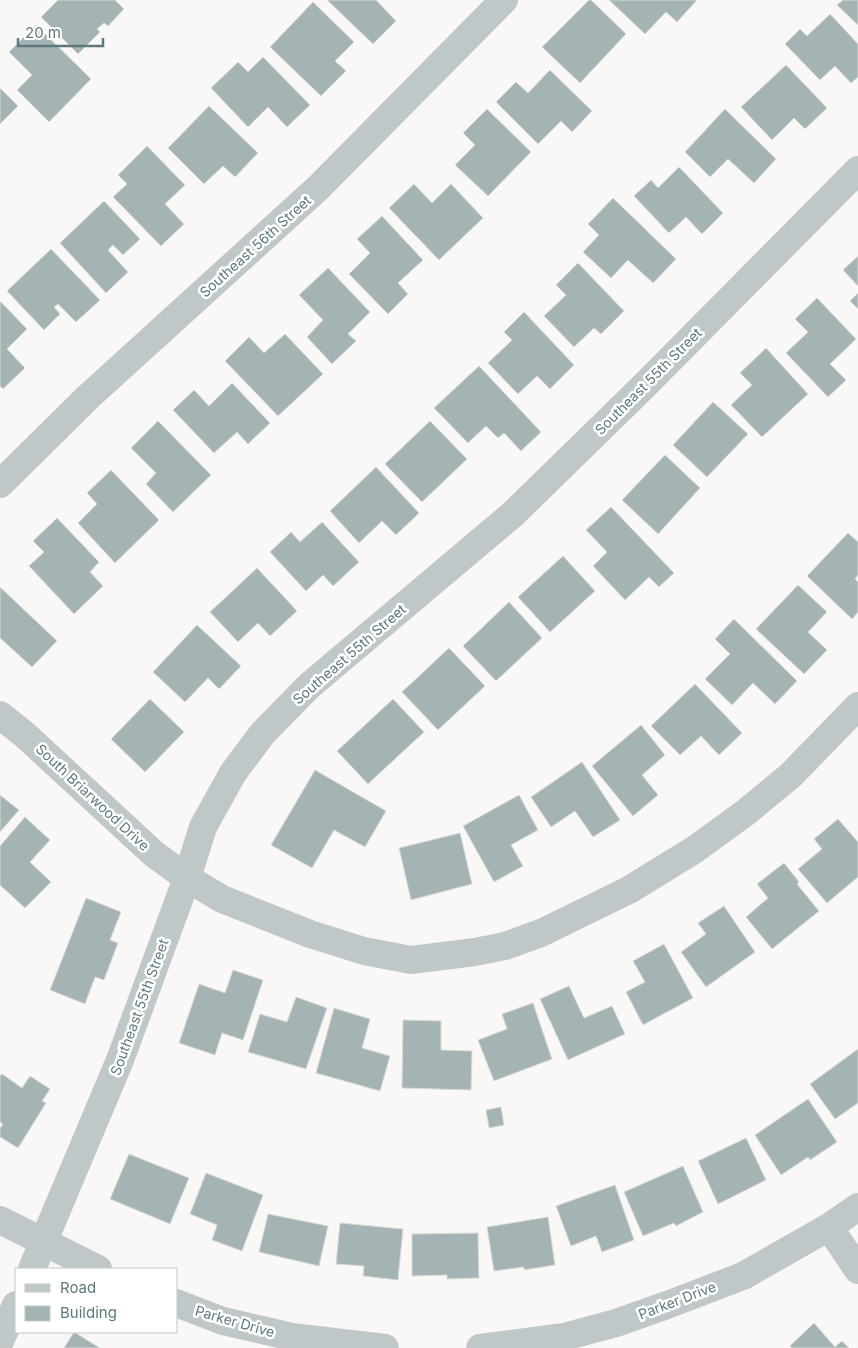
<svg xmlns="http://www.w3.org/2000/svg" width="858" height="1348" viewBox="0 0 858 1348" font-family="Inter,sans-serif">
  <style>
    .building { fill: #a4b3b4; stroke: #dadad8 }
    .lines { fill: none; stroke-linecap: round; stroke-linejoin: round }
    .street { stroke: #bfc7c8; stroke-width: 28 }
    .labels { text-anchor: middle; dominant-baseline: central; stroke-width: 5; stroke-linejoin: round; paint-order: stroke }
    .street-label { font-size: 14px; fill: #5f787b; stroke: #fff }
  </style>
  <rect width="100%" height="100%" fill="#f9f8f6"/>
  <g class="building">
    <polygon points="58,0 115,0 124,9 108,26 104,23 97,29 100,32 78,54 41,17"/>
    <polygon points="327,0 376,0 396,21 373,44"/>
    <polygon points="589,0 591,0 626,34 580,83 542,47"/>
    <polygon points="609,0 697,0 677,22 666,12 645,34"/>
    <polygon points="843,0 858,0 858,25 837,5"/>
    <polygon points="313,2 354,42 335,61 346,71 321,96 270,47"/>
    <polygon points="830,14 858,44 858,77 851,83 835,66 820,80 785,44 800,29 807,36"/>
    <polygon points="36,25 91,79 49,122 17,90 32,75 9,52"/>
    <polygon points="263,57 310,105 287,127 268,107 248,127 211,88 238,62 248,72"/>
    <polygon points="786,65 827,108 805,129 794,118 772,140 741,107"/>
    <polygon points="550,70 592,111 572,132 561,121 538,144 496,102 516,82 528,93"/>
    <polygon points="0,88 18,106 0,124"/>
    <polygon points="209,106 258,153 235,177 223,166 204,184 168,148"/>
    <polygon points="487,109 531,152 488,196 455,165 475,145 463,133"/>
    <polygon points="725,109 776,159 754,183 728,159 710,177 685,152"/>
    <polygon points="147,146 185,185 165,204 184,224 161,246 113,197 127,184 118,175"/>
    <polygon points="679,167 723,213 702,234 686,217 669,233 634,196 651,180 658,188"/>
    <polygon points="414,184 432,203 451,184 483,218 439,260 389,208"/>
    <polygon points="613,198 676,259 653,283 628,260 611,278 583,252 599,235 588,224"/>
    <polygon points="104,201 140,239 123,255 113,245 108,250 128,272 106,293 60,243"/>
    <polygon points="382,216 423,260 398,283 408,294 388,314 349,274 370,253 357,239"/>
    <polygon points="51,249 100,300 76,322 58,304 54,307 60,314 44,330 7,291"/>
    <polygon points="858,256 858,286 843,270"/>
    <polygon points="578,263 624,311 601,334 594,328 574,347 544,316 566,295 556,285"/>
    <polygon points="328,268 370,312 348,334 356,341 332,364 307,337 323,320 299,295"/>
    <polygon points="858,293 858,309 850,301"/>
    <polygon points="817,298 856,339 830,364 846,380 828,397 786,353 808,332 795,319"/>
    <polygon points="0,301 27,329 7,349 25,368 3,389 0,386"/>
    <polygon points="524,312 574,365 550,389 537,376 518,394 488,363 512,340 504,332"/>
    <polygon points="285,334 323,374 278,416 225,361 249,337 264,353"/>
    <polygon points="766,348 808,394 762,437 731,405 752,385 740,373"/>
    <polygon points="479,366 541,432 521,451 504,433 498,438 486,426 468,443 434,408"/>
    <polygon points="232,383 270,423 248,444 237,432 214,453 173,410 194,390 209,406"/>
    <polygon points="713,402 748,434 707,477 673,445"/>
    <polygon points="158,421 211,475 173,512 146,484 156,473 131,448"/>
    <polygon points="430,421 467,459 422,502 385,464"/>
    <polygon points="665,455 700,488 658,534 622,500"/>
    <polygon points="376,467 419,513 396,535 382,521 359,543 330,511"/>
    <polygon points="111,470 159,520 115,563 78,523 97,504 87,493"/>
    <polygon points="611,507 674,573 659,587 649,577 625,600 593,566 607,552 586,530"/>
    <polygon points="57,518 99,562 90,572 103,586 74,614 29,566 44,552 33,541"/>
    <polygon points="322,522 359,562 333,586 323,575 306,591 270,552 291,532 300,542"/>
    <polygon points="848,533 858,542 858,575 855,579 858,582 858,612 852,619 807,576"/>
    <polygon points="563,556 595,591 550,632 518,597"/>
    <polygon points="257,568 297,611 270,636 258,623 238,642 210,612"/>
    <polygon points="798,585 827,612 808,632 827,650 804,674 756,629"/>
    <polygon points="0,587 57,641 32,667 0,638"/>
    <polygon points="509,602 542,638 496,681 463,646"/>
    <polygon points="734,619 797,681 775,704 753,683 732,705 705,679 730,654 715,639"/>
    <polygon points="197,625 241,666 219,689 208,678 185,702 153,672"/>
    <polygon points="449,648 485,686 438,730 402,692"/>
    <polygon points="695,684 742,733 719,755 701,736 680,755 651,726"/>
    <polygon points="150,699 184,732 145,772 111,739"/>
    <polygon points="393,699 424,732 368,784 337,751"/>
    <polygon points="641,725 665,755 642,775 658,795 633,816 592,766"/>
    <polygon points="582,762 620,820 593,837 575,811 551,827 531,797"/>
    <polygon points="315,770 386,811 365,847 334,830 312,868 271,845"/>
    <polygon points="0,795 19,810 0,832"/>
    <polygon points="519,795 538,830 511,845 523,866 494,882 463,826"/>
    <polygon points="25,817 50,840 30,862 51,882 25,908 0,885 0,846"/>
    <polygon points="838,819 858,842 858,877 827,903 798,869 822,849 814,839"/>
    <polygon points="460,833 472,884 411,900 399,848"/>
    <polygon points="784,863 799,882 797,884 819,911 772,949 746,917 768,898 757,884"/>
    <polygon points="86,898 121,912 110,940 118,943 104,980 95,977 85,1004 50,990"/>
    <polygon points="724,906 755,952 706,987 681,952 706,934 698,923"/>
    <polygon points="664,944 693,998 643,1025 626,992 645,982 633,961"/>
    <polygon points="233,970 263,980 243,1040 222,1033 215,1055 179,1043 199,984 225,993"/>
    <polygon points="569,986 584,1018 612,1006 625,1034 568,1060 540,999"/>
    <polygon points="296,997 327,1008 306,1069 248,1052 260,1014 287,1022"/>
    <polygon points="533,1003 552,1059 494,1081 478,1040 507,1029 502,1014"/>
    <polygon points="334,1008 370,1019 362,1048 390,1056 380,1091 316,1073"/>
    <polygon points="403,1020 441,1021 441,1050 472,1051 471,1090 402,1088"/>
    <polygon points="858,1049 858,1103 835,1119 810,1084"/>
    <polygon points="2,1074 22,1088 30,1076 50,1089 42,1101 46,1103 18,1148 0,1137 0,1128 3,1124 0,1122 0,1076"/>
    <polygon points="808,1099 837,1142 810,1160 808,1157 781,1175 755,1135"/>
    <polygon points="501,1107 504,1125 489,1128 486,1110"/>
    <polygon points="746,1138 766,1180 718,1204 698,1161"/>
    <polygon points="129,1154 189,1178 170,1224 110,1199"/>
    <polygon points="683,1166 703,1212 676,1226 674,1223 643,1236 624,1192"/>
    <polygon points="206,1173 263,1195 242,1251 212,1240 217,1225 190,1214"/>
    <polygon points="615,1185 634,1240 602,1252 596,1236 571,1246 556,1206"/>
    <polygon points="268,1214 328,1226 319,1266 259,1252"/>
    <polygon points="548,1217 555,1265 524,1270 524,1267 494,1271 487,1227"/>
    <polygon points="340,1223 403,1229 398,1280 363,1276 364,1266 336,1264"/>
    <polygon points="478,1233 479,1278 447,1279 447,1275 412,1276 412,1234"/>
    <polygon points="814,1323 835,1347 842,1341 849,1348 792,1348 790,1346"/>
    <polygon points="74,1332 100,1348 64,1348"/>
  </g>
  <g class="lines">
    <g class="street">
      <polyline points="0,484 87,398 318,188 504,0"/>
      <polyline points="0,715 25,735 154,854 187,878 222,899 310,934 364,951 411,960 475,952 505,946 541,933 629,890 694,850 745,813 791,775 858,706"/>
      <polyline points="0,1220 98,1269"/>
      <polyline points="829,1227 858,1270"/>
      <polyline points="32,1269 120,1060 187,878 203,827 233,773 262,734 309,686 513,514 645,385 858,170"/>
      <polyline points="176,1303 223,1321 292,1337 385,1348"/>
      <polyline points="0,1341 16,1305"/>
      <polyline points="480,1348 564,1337 616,1323 667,1305 743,1276 829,1227 858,1207"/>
    </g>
  </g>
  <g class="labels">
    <g class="street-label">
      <text transform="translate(255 246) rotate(-42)">Southeast 56th Street</text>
      <text transform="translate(648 381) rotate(-45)">Southeast 55th Street</text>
      <text transform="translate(349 654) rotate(-41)">Southeast 55th Street</text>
      <text transform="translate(93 797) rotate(43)">South Briarwood Drive</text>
      <text transform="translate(139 1007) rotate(-70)">Southeast 55th Street</text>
      <text transform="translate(677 1300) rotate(-21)">Parker Drive</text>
      <text transform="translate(235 1321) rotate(16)">Parker Drive</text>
    </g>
  </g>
  <rect x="15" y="1268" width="162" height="65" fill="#ffffff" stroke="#bfc9ca"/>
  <rect x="25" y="1284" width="25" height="8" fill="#bfc7c8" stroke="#bfc9ca"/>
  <text x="60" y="1293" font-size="15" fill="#5f787b">Road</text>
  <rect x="25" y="1306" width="25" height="15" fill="#a4b3b4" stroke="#bfc9ca"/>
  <text x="60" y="1318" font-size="15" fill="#5f787b">Building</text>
  <path d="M18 38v8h85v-8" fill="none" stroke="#5f787b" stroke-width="2.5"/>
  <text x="25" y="38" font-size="15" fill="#5f787b" stroke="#ffffff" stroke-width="4" paint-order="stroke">20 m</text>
</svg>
